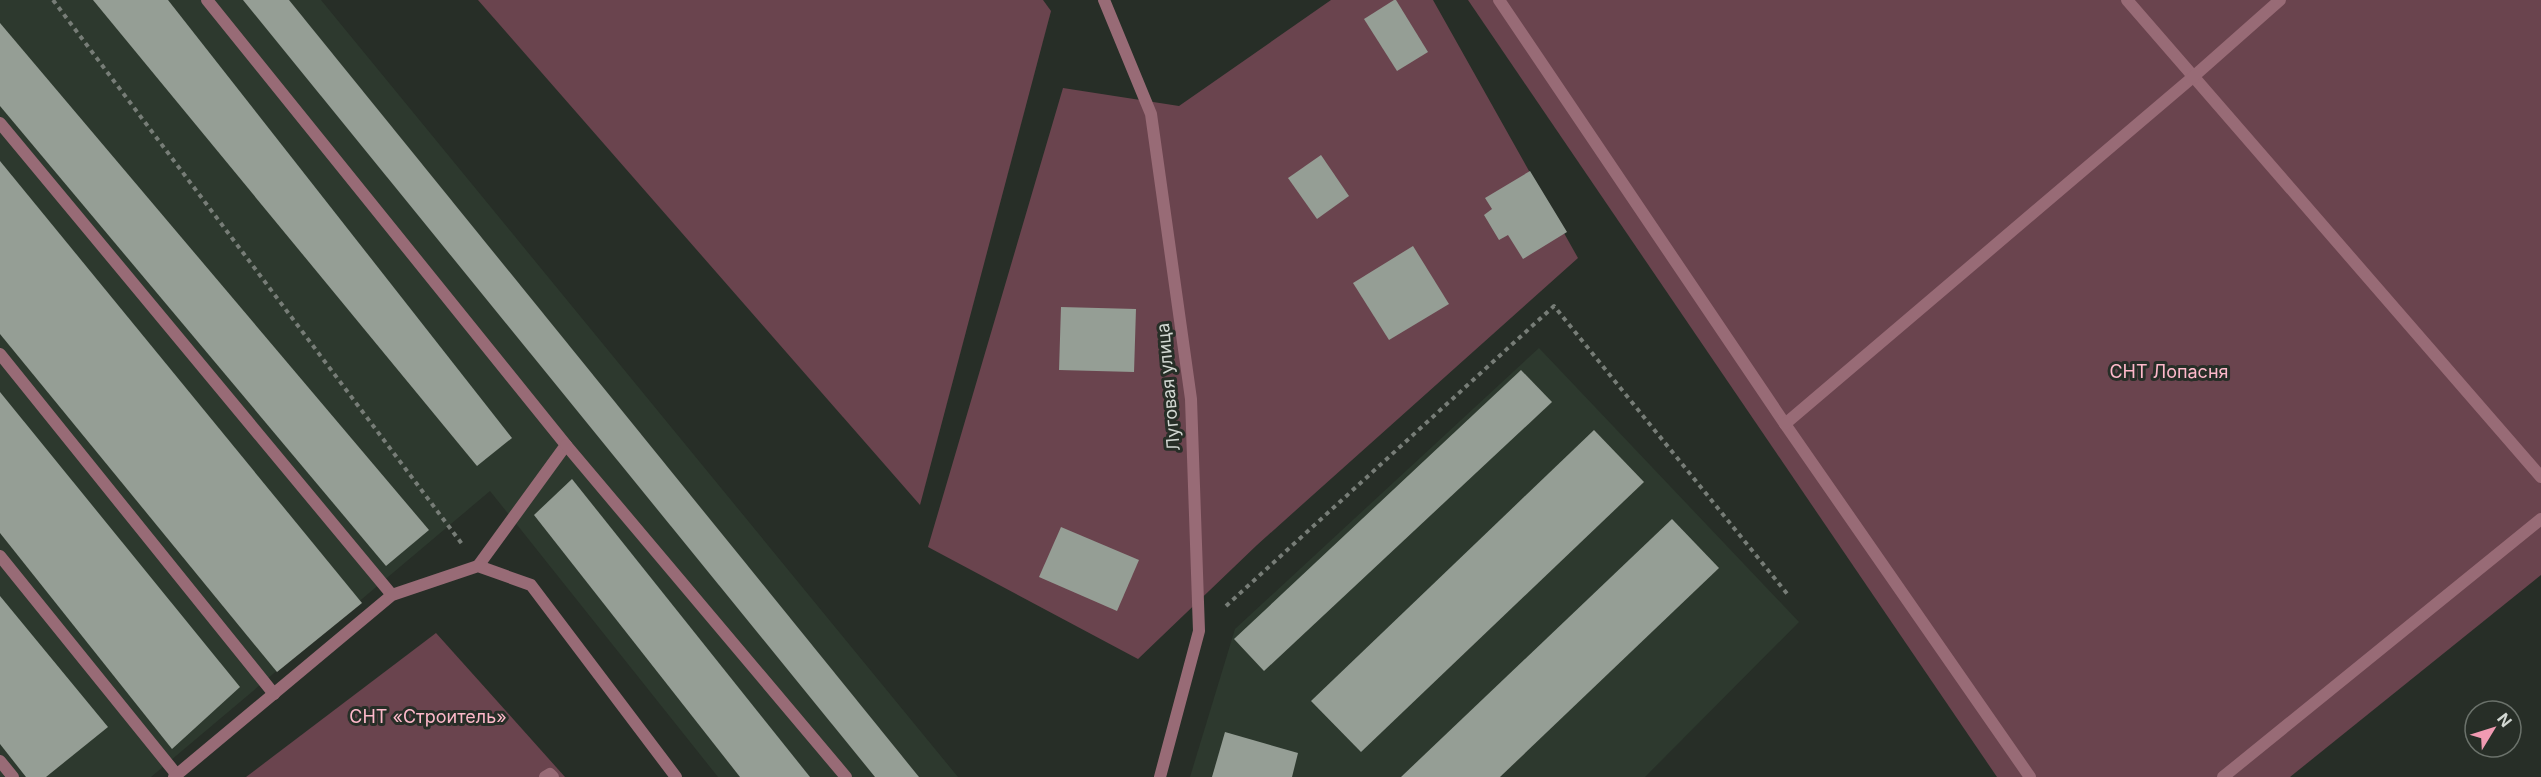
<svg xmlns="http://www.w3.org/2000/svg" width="2541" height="777" viewBox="0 0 2541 777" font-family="Inter,sans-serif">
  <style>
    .built { fill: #2d392e }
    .green { fill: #6a444e }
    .building { fill: #959e95 }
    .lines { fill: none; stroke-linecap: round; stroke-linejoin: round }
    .path { stroke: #777d77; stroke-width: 4; stroke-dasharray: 4.5 4.5; stroke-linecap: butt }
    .lane { stroke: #986b76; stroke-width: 12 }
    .street { stroke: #986b76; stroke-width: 12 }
    .labels { text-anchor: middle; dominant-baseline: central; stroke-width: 6; stroke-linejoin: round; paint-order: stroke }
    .park-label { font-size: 18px; fill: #feb9ca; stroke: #272e27 }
    .street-label { font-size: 18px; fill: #d2d7d2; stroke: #272e27 }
  </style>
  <rect width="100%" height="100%" fill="#272e27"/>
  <g class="built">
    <polygon points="0,0 321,0 958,777 718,777 490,491 151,777 0,777"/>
    <polygon points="1539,348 1799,622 1645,777 1190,777 1235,629"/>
  </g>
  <g class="green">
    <polygon points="478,0 1043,0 1051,11 920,505"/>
    <polygon points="1331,0 1433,0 1578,258 1257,545 1138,659 928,547 1063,88 1179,106"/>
    <polygon points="1468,0 2541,0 2541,575 2290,777 1997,777"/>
    <polygon points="436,633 565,777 246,777"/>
  </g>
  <g class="building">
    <polygon points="93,0 168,0 512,438 477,466"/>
    <polygon points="243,0 289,0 919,777 875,777"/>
    <polygon points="1394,0 1396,0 1428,52 1397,71 1364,19"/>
    <polygon points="0,23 429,530 386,566 0,106"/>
    <polygon points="1321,155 1349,196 1317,219 1288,178"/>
    <polygon points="0,161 362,603 277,672 0,334"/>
    <polygon points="1530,171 1567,232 1523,259 1508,235 1499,240 1484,215 1492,209 1485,198"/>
    <polygon points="1413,246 1449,304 1389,340 1353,283"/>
    <polygon points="1061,307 1136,309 1134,372 1059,370"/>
    <polygon points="1521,370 1552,402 1264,671 1234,639"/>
    <polygon points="0,392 240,687 172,749 0,533"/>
    <polygon points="1594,430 1644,482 1361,752 1311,701"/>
    <polygon points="572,479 810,777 740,777 534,515"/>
    <polygon points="1672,519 1719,568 1500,777 1401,777"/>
    <polygon points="1061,527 1139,560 1117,611 1039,577"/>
    <polygon points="0,596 108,727 46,777 26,777 0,744"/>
    <polygon points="1225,732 1298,753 1292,777 1212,777"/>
  </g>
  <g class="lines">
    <g class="path">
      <polyline points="53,0 462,544"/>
      <polyline points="1226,606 1554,306 1789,596"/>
    </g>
    <g class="lane">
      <polyline points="207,0 566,445 478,566"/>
      <polyline points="1499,0 1785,424 2030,777"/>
      <polyline points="2127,0 2541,477"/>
      <polyline points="0,123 392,595"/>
      <polyline points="0,354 274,694"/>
      <polyline points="1785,424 2193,77 2280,0"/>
      <polyline points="566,445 846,777"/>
      <polyline points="0,556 177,775"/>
      <polyline points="0,761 13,777"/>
      <polyline points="174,777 392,595 478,566 531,585 676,777"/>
      <polyline points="545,777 550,774 553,777"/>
      <polyline points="2223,777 2541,519"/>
    </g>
    <polyline class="street" points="1104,0 1151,114 1191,399 1199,631 1160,777"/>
  </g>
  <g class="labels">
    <g class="park-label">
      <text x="2169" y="371">СНТ Лопасня</text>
      <text x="428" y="716">СНТ «Строитель»</text>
    </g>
    <g class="street-label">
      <text transform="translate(1168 387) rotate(-95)">Луговая улица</text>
    </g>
  </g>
  <g transform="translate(2493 729) rotate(52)"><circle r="28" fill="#272e27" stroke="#6b726b" stroke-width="1.5"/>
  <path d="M0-4.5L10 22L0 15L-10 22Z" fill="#f19ab2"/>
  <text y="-9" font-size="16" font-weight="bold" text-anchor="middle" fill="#d2d7d2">N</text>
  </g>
</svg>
